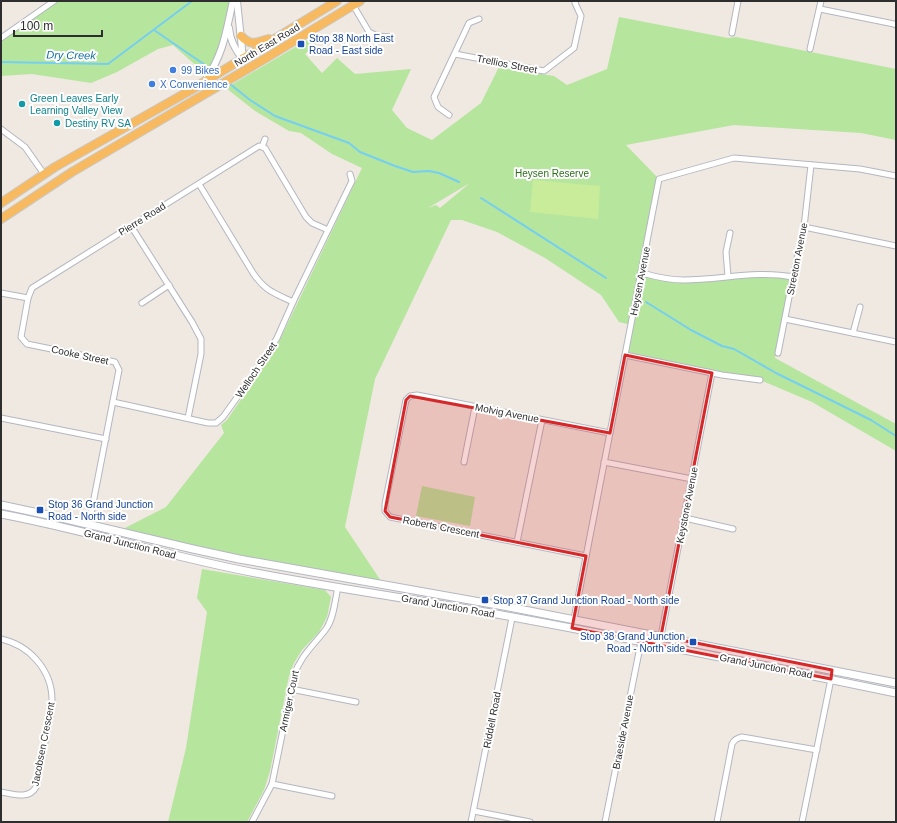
<svg xmlns="http://www.w3.org/2000/svg" width="897" height="823" viewBox="0 0 897 823" font-family="Arial,sans-serif">
  <style>
    .green { fill: #b6e59e; fill-rule: evenodd }
    .pitch { fill: #c9ec9a }
    .lines { fill: none; stroke-linecap: round; stroke-linejoin: round }
    .stream { stroke: #75cff0; stroke-width: 2 }
    .minor-casing { stroke: #b4b7c1; stroke-width: 7 }
    .tertiary-casing { stroke: #b4b7c1; stroke-width: 8 }
    .secondary-casing { stroke: #b4b7c1; stroke-width: 9 }
    .trunk-casing { stroke: #c9c9c9; stroke-width: 10 }
    .minor { stroke: #fff; stroke-width: 5 }
    .tertiary { stroke: #fff; stroke-width: 6 }
    .secondary { stroke: #fff; stroke-width: 7 }
    .trunk { stroke: #f8ba60; stroke-width: 8 }
    .marked { fill: #d62828; fill-opacity: 0.2; stroke: #d62828; stroke-width: 3; stroke-linejoin: round }
    .transit-dot { fill: #1a4fb4; stroke: #fff; stroke-width: 1.5 }
    .shop-dot { fill: #3f7fe0; stroke: #fff; stroke-width: 1.5 }
    .culture-dot { fill: #0f9aa8; stroke: #fff; stroke-width: 1.5 }
    .labels { text-anchor: middle; dominant-baseline: central; stroke-width: 4; stroke-linejoin: round; paint-order: stroke }
    .transit-label { font-size: 10px; fill: #164399; stroke: #fff; text-anchor: start }
    .street-label { font-size: 10px; fill: #2e2e2e; stroke: #fff }
    .shop-label { font-size: 10px; fill: #366cbe; stroke: #fff; text-anchor: start }
    .culture-label { font-size: 10px; fill: #0d838f; stroke: #fff; text-anchor: start }
    .park-label { font-size: 10px; fill: #2c6e1b; stroke: #fff }
    .water-label { font-size: 11px; font-style: italic; fill: #0d6fa3; stroke: #fff }
  </style>
  <rect width="100%" height="100%" fill="#efe9e1"/>
  <g class="green">
    <polygon points="54,1 233,1 214,68 201,70 173,45 158,49 117,72 91,83 32,74 1,76 1,38"/>
    <path d="M619,17L728,38L736,37L896,69V140L861,133L734,125L626,145L659,179L642,273L685,280L782,275L793,277L775,358L896,424V451L812,402L760,380L625,355L631,325L619,322L601,295L545,258L497,232L462,220H451L375,379L345,527L381,581L264,560L121,530L166,507L224,433L221,425L227,420L276,348L362,168L332,154L301,133L289,131L255,111L226,88L314,36L319,42L305,54L322,73L337,58L355,74L411,69L392,110L407,128L432,140L481,103L499,67L554,76L567,85L607,69ZM470,183L440,208L436,205L428,208Z"/>
    <polygon points="422,486 475,497 470,526 416,516"/>
    <polygon points="202,569 325,590 331,597 327,617 319,632 302,650 294,663 289,676 270,771 264,790 247,822 168,822 186,748 207,612 197,598"/>
  </g>
  <polygon class="pitch" points="533,180 600,186 598,219 530,212"/>
  <g class="lines">
    <g class="stream">
      <polyline points="154,30 205,65"/>
      <polyline points="1,62 108,64 192,1"/>
      <polyline points="230,84 250,100 275,116 349,143 360,152 395,166 413,172 429,171 439,173 459,182"/>
      <polyline points="481,198 606,278"/>
      <polyline points="646,302 691,330 722,346 734,349 776,373 871,420 896,436"/>
    </g>
    <g class="minor-casing">
      <g id="minor">
        <polyline points="353,5 369,32 377,36 390,37"/>
        <polyline points="820,9 894,24 896,25"/>
        <polyline points="732,33 738,1"/>
        <polyline points="1,38 54,1"/>
        <polyline points="810,49 821,1"/>
        <polyline points="455,54 544,71 574,48 581,16 575,3 576,1"/>
        <polyline points="449,115 438,107 434,97 469,23 479,19"/>
        <polyline points="1,129 25,147 44,174"/>
        <polyline points="262,147 265,139"/>
        <path d="M199,184L253,273C265,291 274,293 293,302"/>
        <polyline points="131,226 192,322 201,339 201,354 188,418"/>
        <polyline points="804,227 896,246"/>
        <path d="M642,273C656,277 670,280 684,280C721,280 756,270 793,277"/>
        <polyline points="728,276 726,252 730,233"/>
        <polyline points="1,293 28,298 21,337 27,344 115,362 119,370 89,524"/>
        <polyline points="28,298 32,288 259,146 265,148 306,217 312,223 328,230"/>
        <polyline points="142,303 169,285"/>
        <polyline points="785,319 896,342"/>
        <polyline points="853,333 860,307"/>
        <polyline points="778,353 793,277 804,227 811,165"/>
        <polyline points="625,355 722,375 760,380"/>
        <polyline points="113,402 208,423 216,423 223,417 264,360 277,338 293,302 352,181 350,174"/>
        <polyline points="1,418 106,439"/>
        <polyline points="464,462 475,407"/>
        <polyline points="604,462 692,479"/>
        <polyline points="685,518 733,529"/>
        <polyline points="517,542 542,420"/>
        <polyline points="586,556 390,517 385,511 385,504 406,400 410,396 417,395 610,433"/>
        <polyline points="574,619 659,179 734,158 860,169 896,176"/>
        <polyline points="661,636 712,373"/>
        <path d="M1,639C29,645 52,670 52,700C52,710 49,720 47,730C44,749 40,768 36,787C29,800 13,794 1,792"/>
        <polyline points="291,689 356,702"/>
        <polyline points="272,784 332,796"/>
        <polyline points="474,811 530,822"/>
        <path d="M252,822L272,784L294,676C300,656 314,645 326,629C334,618 335,600 338,587"/>
        <polyline points="471,822 512,618"/>
        <polyline points="605,822 641,642"/>
        <path d="M717,822L732,744C734,740 737,738 742,737L817,750"/>
        <polyline points="802,822 831,679"/>
      </g>
    </g>
    <g class="tertiary-casing">
      <g id="tertiary">
        <polyline points="237,1 243,59"/>
        <path d="M229,28C230,40 235,50 243,59"/>
        <path d="M206,79C224,53 226,31 233,1"/>
      </g>
    </g>
    <g class="secondary-casing">
      <g id="secondary">
        <polyline points="1,505 53,516 193,549 239,559 514,608 896,683"/>
        <path d="M1,514C87,530 170,557 256,573C334,588 413,599 491,613C626,638 761,665 896,693"/>
      </g>
    </g>
    <g class="trunk-casing">
      <g id="trunk">
        <path d="M241,36C252,47 256,42 269,39"/>
        <polyline points="1,203 55,167 191,90 337,1"/>
        <polyline points="1,219 72,172 266,58 360,1"/>
      </g>
    </g>
    <use href="#minor" class="minor"/>
    <use href="#tertiary" class="tertiary"/>
    <use href="#secondary" class="secondary"/>
    <use href="#trunk" class="trunk"/>
  </g>
  <path class="marked" d="M625,355L712,373L661,636L832,670L831,679L572,628L586,556L390,517L385,511L406,400L410,396L610,433Z"/>
  <g class="transit-dot">
    <rect x="297" y="40" width="8" height="8" rx="2"/>
    <rect x="36" y="506" width="8" height="8" rx="2"/>
    <rect x="481" y="596" width="8" height="8" rx="2"/>
    <rect x="689" y="638" width="8" height="8" rx="2"/>
  </g>
  <g class="shop-dot">
    <circle cx="173" cy="70" r="4"/>
    <circle cx="152" cy="84" r="4"/>
  </g>
  <g class="culture-dot">
    <circle cx="22" cy="104" r="4"/>
    <circle cx="57" cy="123" r="4"/>
  </g>
  <g class="labels">
    <g class="transit-label">
      <text x="309" y="38">Stop 38 North East<tspan x="309" dy="12">Road - East side</tspan></text>
      <text x="48" y="504">Stop 36 Grand Junction<tspan x="48" dy="12">Road - North side</tspan></text>
      <text x="493" y="600">Stop 37 Grand Junction Road - North side</text>
      <text x="685" y="636" text-anchor="end">Stop 38 Grand Junction<tspan x="685" dy="12">Road - North side</tspan></text>
    </g>
    <g class="street-label">
      <text transform="translate(267 45) rotate(-31)">North East Road</text>
      <text transform="translate(507 64) rotate(11)">Trellios Street</text>
      <text transform="translate(142 219) rotate(-32)">Pierre Road</text>
      <text transform="translate(797 259) rotate(-79)">Streeton Avenue</text>
      <text transform="translate(640 281) rotate(-79)">Heysen Avenue</text>
      <text transform="translate(80 355) rotate(12)">Cooke Street</text>
      <text transform="translate(256 370) rotate(-56)">Welloch Street</text>
      <text transform="translate(507 413) rotate(11)">Molvig Avenue</text>
      <text transform="translate(687 505) rotate(-79)">Keystone Avenue</text>
      <text transform="translate(441 527) rotate(11)">Roberts Crescent</text>
      <text transform="translate(130 544) rotate(14)">Grand Junction Road</text>
      <text transform="translate(448 606) rotate(10)">Grand Junction Road</text>
      <text transform="translate(766 666) rotate(11)">Grand Junction Road</text>
      <text transform="translate(289 701) rotate(-78)">Armiger Court</text>
      <text transform="translate(492 720) rotate(-79)">Riddell Road</text>
      <text transform="translate(623 732) rotate(-79)">Braeside Avenue</text>
      <text transform="translate(43 744) rotate(-79)">Jacobsen Crescent</text>
    </g>
    <g class="shop-label">
      <text x="181" y="70">99 Bikes</text>
      <text x="160" y="84">X Convenience</text>
    </g>
    <g class="culture-label">
      <text x="30" y="98">Green Leaves Early<tspan x="30" dy="12">Learning Valley View</tspan></text>
      <text x="65" y="123">Destiny RV SA</text>
    </g>
    <g class="park-label">
      <text x="552" y="173">Heysen Reserve</text>
    </g>
    <g class="water-label">
      <text transform="translate(71 55) rotate(1)">Dry Creek</text>
    </g>
  </g>
  <rect width="897" height="823" fill="none" stroke="#2e2e2e" stroke-width="4"/>
  <path d="M14 30v6h88v-6" fill="none" stroke="#2e2e2e" stroke-width="2"/>
  <text x="20" y="30" font-size="12" fill="#2e2e2e" stroke="#ffffff" stroke-width="3" paint-order="stroke">100 m</text>
</svg>
